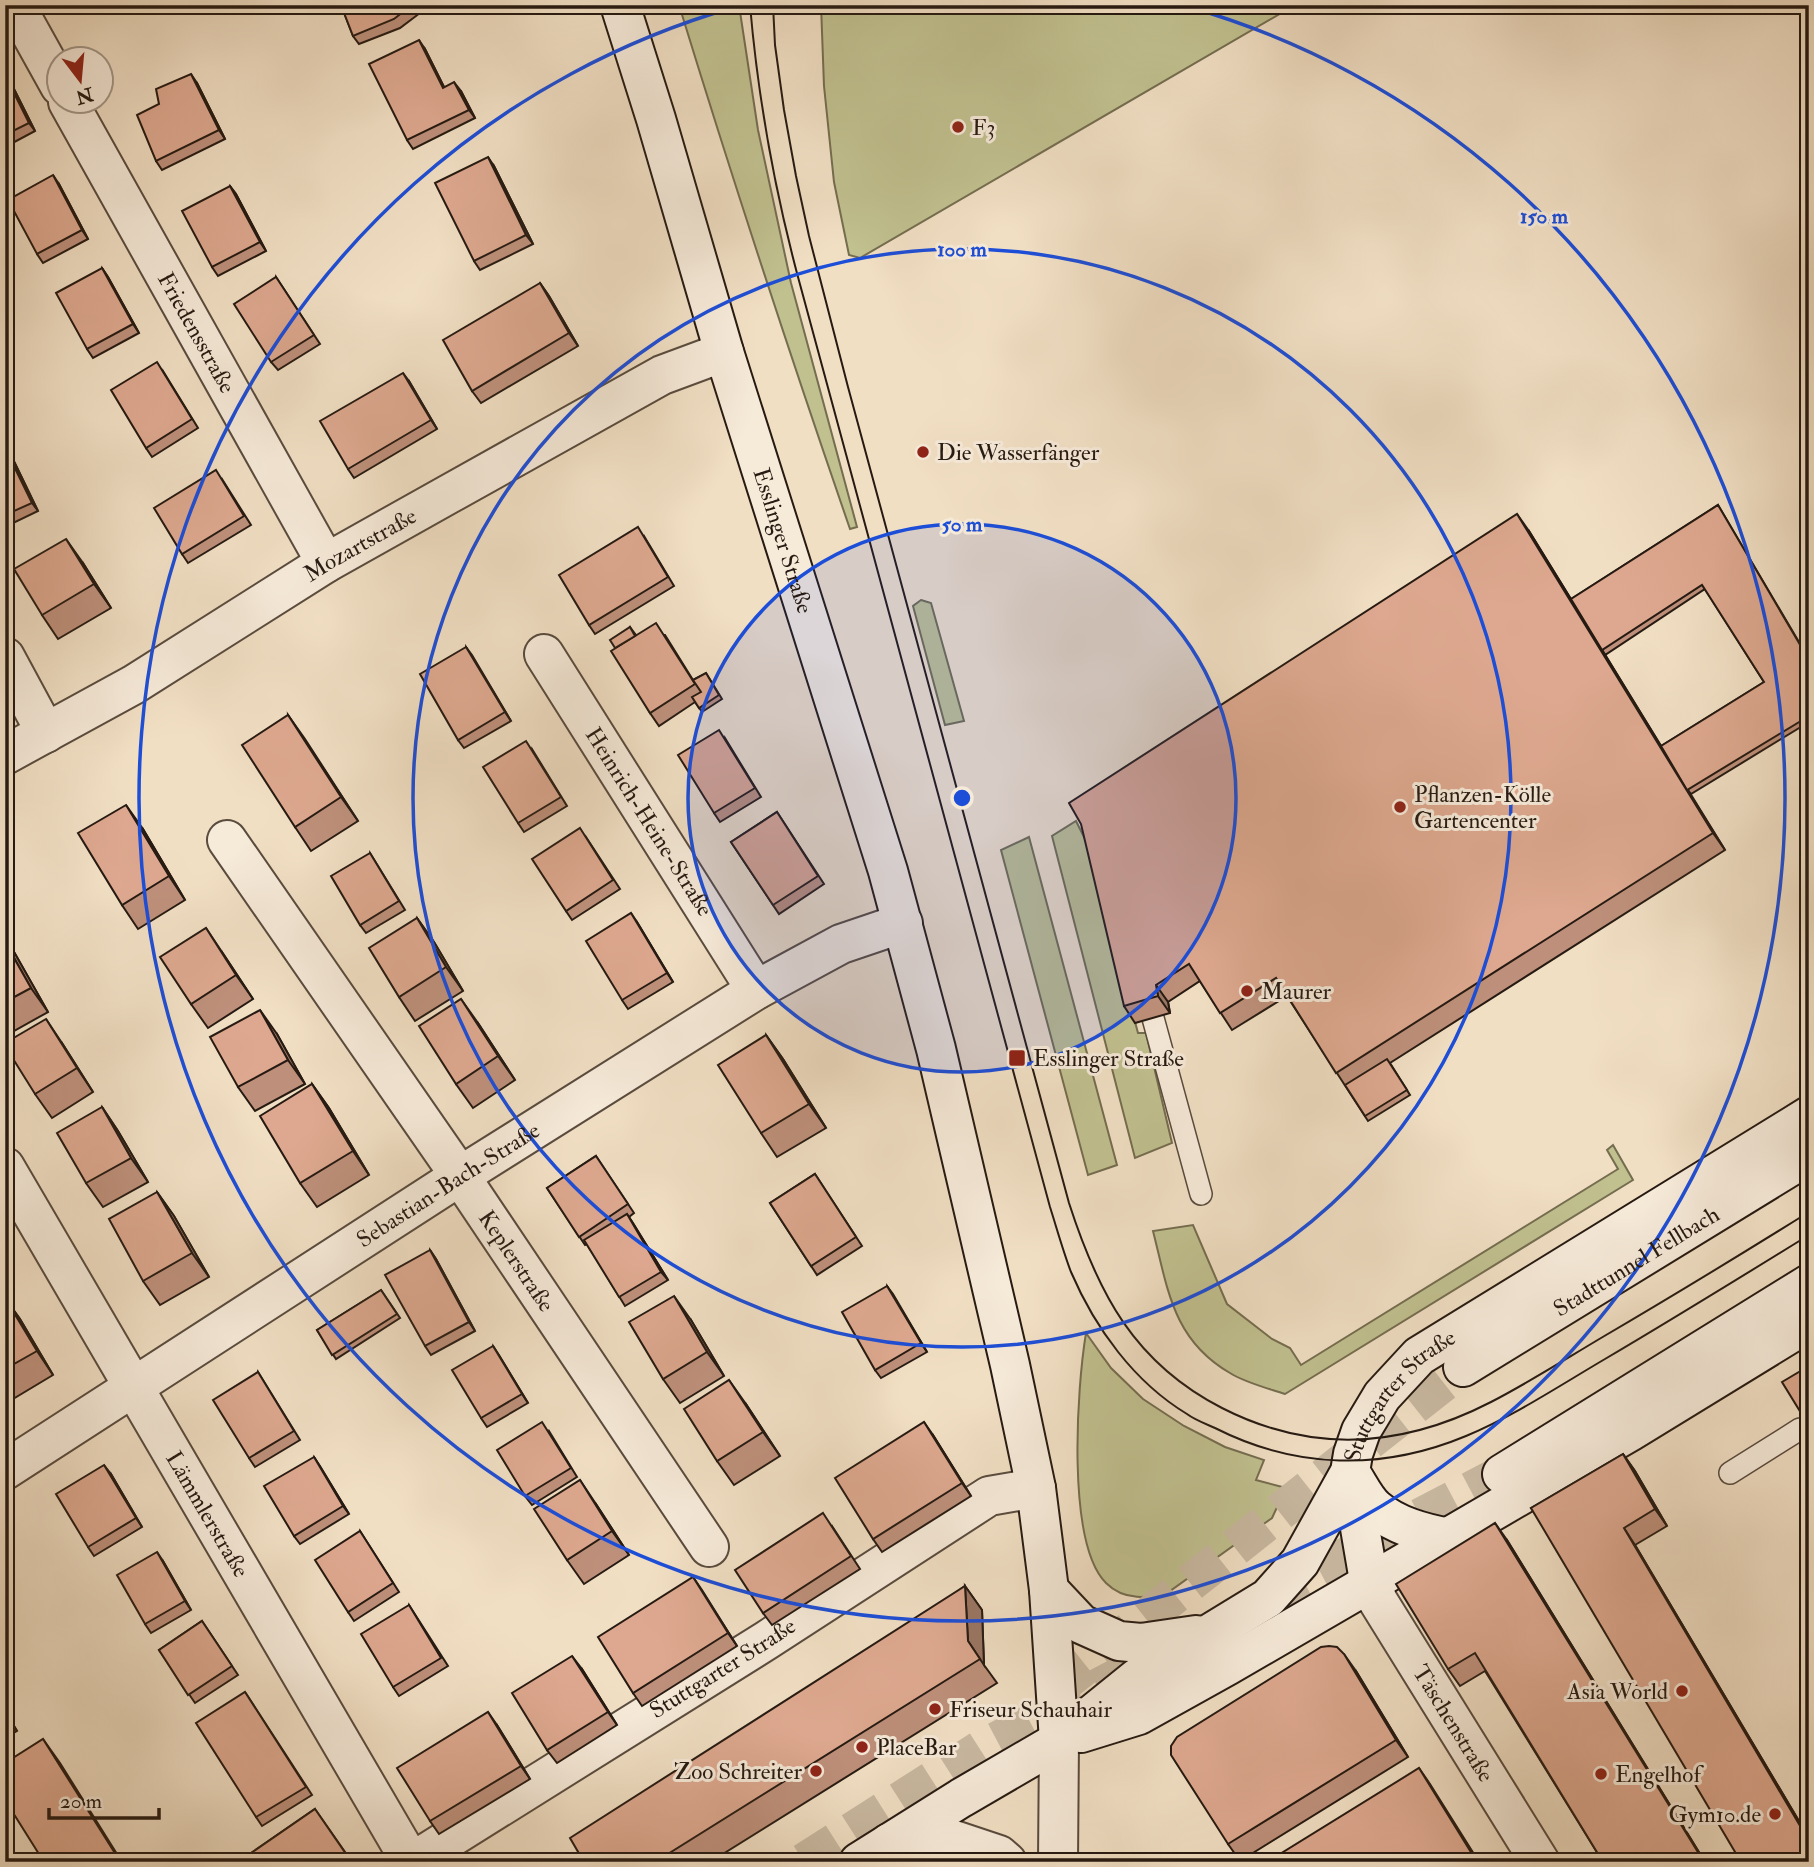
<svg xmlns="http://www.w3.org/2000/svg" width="1814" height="1867" viewBox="0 0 1814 1867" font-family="'IM FELL Double Pica',serif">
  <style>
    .green { fill: #c1c08f; stroke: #746d50; stroke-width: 2 }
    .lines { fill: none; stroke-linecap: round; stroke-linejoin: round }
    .secondary-tunnel { stroke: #c8b8a0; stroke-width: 38; stroke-dasharray: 38 19; stroke-linecap: butt }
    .lane-casing { stroke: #594b3e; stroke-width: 24 }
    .street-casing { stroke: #594b3e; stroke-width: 42 }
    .secondary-casing { stroke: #261a12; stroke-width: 42 }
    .lane { stroke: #f6ead9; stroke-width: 21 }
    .street { stroke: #f6ead9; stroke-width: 38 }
    .secondary { stroke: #f6ead9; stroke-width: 38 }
    .tram { stroke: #261a12; stroke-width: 2 }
    .wall { fill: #be907b; stroke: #261a12; stroke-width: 2; fill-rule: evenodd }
    .shaded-wall { fill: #9b7664; stroke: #261a12; stroke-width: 2 }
    .building { fill: #dda88f; stroke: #261a12; stroke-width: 2 }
    .ring { fill: none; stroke: #1d4ed8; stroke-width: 3.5 }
    .poi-dot { fill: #8f2418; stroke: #f6ead9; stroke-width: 2.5 }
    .labels { text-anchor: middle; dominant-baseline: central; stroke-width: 6; stroke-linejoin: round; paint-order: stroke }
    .poi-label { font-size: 23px; fill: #261a12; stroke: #f6ead9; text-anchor: start }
    .street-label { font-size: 23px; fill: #261a12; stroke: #f6ead9 }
    .centre { fill: #1d4ed8; stroke: #f6ead9; stroke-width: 3.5 }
    .ring-label { font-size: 21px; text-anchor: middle; font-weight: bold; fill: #1d4ed8; stroke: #f6ead9; stroke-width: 6; stroke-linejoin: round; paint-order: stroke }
  </style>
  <rect width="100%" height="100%" fill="#f1dfc4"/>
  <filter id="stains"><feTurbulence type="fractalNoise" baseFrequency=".00286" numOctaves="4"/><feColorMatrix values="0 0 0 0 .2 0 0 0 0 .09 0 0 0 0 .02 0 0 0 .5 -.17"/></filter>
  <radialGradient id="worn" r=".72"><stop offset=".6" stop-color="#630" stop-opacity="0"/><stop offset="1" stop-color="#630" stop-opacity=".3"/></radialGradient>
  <g class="green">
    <path d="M679,5H739L758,130L791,283L857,527L850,529C790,355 733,181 679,5Z"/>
    <polygon points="821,5 1295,5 860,258 849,255 834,182 824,86"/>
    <polygon points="921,600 931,603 964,721 945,725 913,606"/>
    <polygon points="1076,821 1088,845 1138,1033 1146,1033 1172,1143 1135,1158 1052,836"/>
    <polygon points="1029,837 1117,1165 1088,1175 1001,850"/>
    <path d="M1613,1145L1633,1180L1285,1394C1267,1388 1246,1383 1230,1373C1173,1340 1168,1290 1153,1231L1193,1225L1227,1304L1272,1339L1290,1348L1301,1365L1618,1169L1607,1150Z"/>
    <path d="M1086,1333L1111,1368L1143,1399L1184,1426L1225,1447L1264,1460L1256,1480L1286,1488L1272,1518L1170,1591C1149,1599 1124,1601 1106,1583C1066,1543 1077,1387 1086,1333Z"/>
  </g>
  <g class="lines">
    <g class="secondary-tunnel">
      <polyline points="1269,1597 1502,1474"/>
      <polyline points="1056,1689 1463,1367"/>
      <polyline points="804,1862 981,1749 1135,1668"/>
    </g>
    <g class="lane-casing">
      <g id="lane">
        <polyline points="1153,1018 1201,1194"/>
        <polyline points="1730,1473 1800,1429"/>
      </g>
    </g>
    <g class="street-casing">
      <g id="street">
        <polyline points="19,5 25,23 60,86"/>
        <path id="s1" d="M68,102L326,563"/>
        <path id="s2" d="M544,654L756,990"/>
        <polyline points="5,657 46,733"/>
        <path id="s3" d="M5,755L133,685L326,563L449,494L662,375L724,352"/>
        <path id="s4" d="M227,840L460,1176L709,1547"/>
        <path id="s5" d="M5,1167L411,1862"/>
        <path id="s6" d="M5,1470L460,1176L756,990L841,944L903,923"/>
        <path id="s7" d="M1371,1583L1378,1601L1540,1862"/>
        <polyline points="889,1843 954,1840 999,1855 1007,1862"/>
        <path id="s8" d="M412,1862L767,1640L989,1496L1036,1488"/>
        <polyline points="1058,1862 1059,1741"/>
      </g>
    </g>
    <g class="secondary-casing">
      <g id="secondary">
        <path id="s9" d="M620,5L656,119L724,352L888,871L936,1049L1010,1365L1036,1488L1049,1590L1059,1741"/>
        <path id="s10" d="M1463,1367L1809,1155"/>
        <path d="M1350,1472C1358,1483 1365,1500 1376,1509C1396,1526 1423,1533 1449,1538"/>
        <polyline points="1502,1474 1809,1284"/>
        <polyline points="1352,1481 1367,1569 1371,1583"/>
        <polyline points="1049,1590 1081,1624 1119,1641 1141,1643 1196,1635"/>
        <polyline points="1081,1733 1139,1715 1227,1666 1631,1431 1809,1322"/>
        <path id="s11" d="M859,1862L961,1798L1059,1741L1137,1678L1268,1598L1300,1562L1350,1472L1353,1454L1361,1431L1382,1396L1419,1356L1809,1116"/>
      </g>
    </g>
    <use href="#lane" class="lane"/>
    <use href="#street" class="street"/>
    <use href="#secondary" class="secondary"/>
    <g class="tram">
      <path d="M750,5C758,98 774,187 798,277L1050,1207C1057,1229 1063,1251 1071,1272C1095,1328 1134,1382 1187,1414C1195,1420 1206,1424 1215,1428C1296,1469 1382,1471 1466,1436C1514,1416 1559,1386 1605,1359C1673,1319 1741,1277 1809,1235"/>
      <path d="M773,5L775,45L784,110L796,176L809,236L848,387L1069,1203C1098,1293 1134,1363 1222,1408C1312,1454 1402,1448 1491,1402C1528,1383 1564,1360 1601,1338C1671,1297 1740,1255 1809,1212"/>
    </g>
  </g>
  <g class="wall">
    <polygon points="341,5 417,5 420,13 400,28 359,44 353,36"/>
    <polygon points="425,49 444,87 461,91 475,118 413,149 407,140"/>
    <polygon points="5,71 35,131 5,147"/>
    <polygon points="197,83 225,139 162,170 156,161 159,104"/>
    <polygon points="494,166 533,244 480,270 474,261"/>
    <polygon points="59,184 88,239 43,263 37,254"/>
    <polygon points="230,186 236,194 266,251 218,276 212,267"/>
    <polygon points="102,268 108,277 139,333 93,358 87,349"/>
    <polygon points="276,277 320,344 278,370 271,362"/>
    <polygon points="540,283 549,296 578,346 481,403 472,391"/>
    <polygon points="163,371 198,428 152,457 146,448"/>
    <polygon points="409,381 437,429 354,478 348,469"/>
    <polygon points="5,447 10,453 38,511 5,527"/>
    <polygon points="222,479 251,525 188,563 182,554"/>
    <path d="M1718,505L1809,659V722L1691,794L1688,791L1725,850L1390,1063L1410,1095L1368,1121L1287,996L1232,1030L1200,981L1168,1002L1170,1013L1135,1023L1124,1006L1529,531L1571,599ZM1705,589L1764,682L1661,746L1582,617L1605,655Z"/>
    <polygon points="644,536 674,586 595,634 589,625"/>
    <polygon points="83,563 111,608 58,639 42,615"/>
    <polygon points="630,627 636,635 665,635 693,680 706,673 722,699 702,712 695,702 659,726 650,713 615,648"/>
    <polygon points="466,647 511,721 464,748 458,740"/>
    <polygon points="288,715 358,821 311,851 295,827"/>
    <polygon points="725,738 761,797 720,822 714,813"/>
    <polygon points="532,749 567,806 524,832 518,823"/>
    <polygon points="777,812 824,884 779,914 731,842"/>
    <polygon points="143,829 185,900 138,929 122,905"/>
    <polygon points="586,837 620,889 572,920 566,911"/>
    <polygon points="370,853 405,910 366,933 360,925"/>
    <polygon points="417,918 434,942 463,991 415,1021 399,997"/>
    <polygon points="637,922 673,982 628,1009 622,1000"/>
    <polygon points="5,936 48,1012 5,1036"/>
    <polygon points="222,952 253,999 208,1028 191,1004"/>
    <polygon points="478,1023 515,1080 473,1108 456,1084"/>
    <polygon points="277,1034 305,1084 255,1111 238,1087"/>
    <polygon points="766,1035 783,1059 826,1128 777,1157 761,1133"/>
    <polygon points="62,1043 93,1092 52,1118 35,1094"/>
    <polygon points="312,1084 329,1108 369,1175 317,1207 300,1183"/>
    <polygon points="102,1107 118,1131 148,1182 103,1207 86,1183"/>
    <polygon points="596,1156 634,1213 629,1217 668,1280 625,1306 587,1244 585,1245 547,1188"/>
    <polygon points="815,1174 862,1246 817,1275 770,1203"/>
    <polygon points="157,1192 174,1216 209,1277 160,1305 143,1281"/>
    <polygon points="430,1250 436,1259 475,1331 431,1355 425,1346"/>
    <polygon points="887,1286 927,1352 881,1378 875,1370"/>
    <polygon points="381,1290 400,1318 336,1359 317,1330"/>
    <polygon points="5,1298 20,1319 53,1375 8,1402 5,1398"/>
    <polygon points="691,1320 724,1376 680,1403 663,1379"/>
    <polygon points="493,1346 528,1403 487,1427 481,1418"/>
    <polygon points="258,1372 300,1440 255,1467 249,1458"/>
    <polygon points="746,1404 780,1456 734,1485 717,1461"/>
    <polygon points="549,1431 577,1477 532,1505 525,1496"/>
    <polygon points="933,1435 971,1496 882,1552 873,1539"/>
    <polygon points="1623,1454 1635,1471 1667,1526 1635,1545 1809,1838 1809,1862 1531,1508"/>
    <polygon points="314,1457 349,1514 300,1544 294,1536"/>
    <polygon points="111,1474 142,1527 94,1556 88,1547"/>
    <polygon points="596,1504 629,1555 584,1584 567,1560"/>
    <polygon points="832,1526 860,1569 772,1625 763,1613"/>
    <polygon points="360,1531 399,1592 354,1621 348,1612"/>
    <polygon points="1507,1540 1705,1862 1603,1862 1485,1671 1460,1686 1448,1669"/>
    <polygon points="163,1561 191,1610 151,1633 145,1624"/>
    <polygon points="693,1577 737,1646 642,1706 633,1693"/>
    <polygon points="965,1586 982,1610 984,1665 997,1683 710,1862 584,1862"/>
    <polygon points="409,1605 448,1666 399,1696 393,1687"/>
    <polygon points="202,1621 238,1675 195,1703 159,1650"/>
    <polygon points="582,1669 617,1725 557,1763 547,1750"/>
    <polygon points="1356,1671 1408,1757 1240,1861 1228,1844"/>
    <polygon points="245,1692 312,1795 262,1826 256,1817"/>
    <polygon points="5,1711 17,1731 5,1738"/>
    <polygon points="497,1725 530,1779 439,1834 430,1821"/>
    <polygon points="315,1809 352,1862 238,1862"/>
  </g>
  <g class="shaded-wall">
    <polygon points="419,40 425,49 449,97 443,88"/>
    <polygon points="5,71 35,131 29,123 5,75"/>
    <polygon points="191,74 197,83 225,139 219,130"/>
    <polygon points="454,82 461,91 475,118 469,110"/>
    <polygon points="488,157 494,166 533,244 526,235"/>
    <polygon points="53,175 59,184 88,239 82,230"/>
    <polygon points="230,186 236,194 266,251 260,242"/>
    <polygon points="102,268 108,277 139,333 133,324"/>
    <polygon points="540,283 549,296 578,346 569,333"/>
    <polygon points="403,373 409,381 437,429 431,420"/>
    <polygon points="5,447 10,453 38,511 32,503"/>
    <polygon points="1517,514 1529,531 1725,850 1713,833"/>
    <polygon points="66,539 83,563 111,608 94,584"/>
    <polygon points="466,647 472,655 511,721 505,712"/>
    <polygon points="288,715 305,739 358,821 341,797"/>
    <polygon points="126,805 143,829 185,900 169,876"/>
    <polygon points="631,913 637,922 673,982 667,973"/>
    <polygon points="417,918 434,942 463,991 446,967"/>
    <polygon points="206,928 222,952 253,999 236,975"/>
    <polygon points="5,936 48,1012 31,988 5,942"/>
    <polygon points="1156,985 1168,1002 1170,1013 1158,996"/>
    <polygon points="461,999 478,1023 515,1080 498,1056"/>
    <polygon points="260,1010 277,1034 305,1084 288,1060"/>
    <polygon points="46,1019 62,1043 93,1092 77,1068"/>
    <polygon points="766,1035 783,1059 826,1128 809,1104"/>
    <polygon points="312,1084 329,1108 369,1175 353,1151"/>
    <polygon points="102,1107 118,1131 148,1182 131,1158"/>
    <polygon points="157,1192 174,1216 209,1277 192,1253"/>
    <polygon points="627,1214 633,1223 668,1280 661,1272"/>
    <polygon points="430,1250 436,1259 475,1331 469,1322"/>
    <polygon points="887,1286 893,1294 927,1352 921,1343"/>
    <polygon points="674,1296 691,1320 724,1376 707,1352"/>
    <polygon points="5,1298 20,1319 53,1375 37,1351"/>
    <polygon points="493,1346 499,1355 528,1403 522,1394"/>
    <polygon points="729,1380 746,1404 780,1456 763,1432"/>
    <polygon points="924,1422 933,1435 971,1496 962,1483"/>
    <polygon points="1623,1454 1635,1471 1667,1526 1655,1509"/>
    <polygon points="314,1457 320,1466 349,1514 343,1506"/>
    <polygon points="104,1465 111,1474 142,1527 136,1518"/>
    <polygon points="580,1480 596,1504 629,1555 612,1531"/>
    <polygon points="1495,1523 1507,1540 1705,1862 1704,1862"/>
    <polygon points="1624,1528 1635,1545 1809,1838 1809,1841"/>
    <polygon points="157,1552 163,1561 191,1610 185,1601"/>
    <polygon points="693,1577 702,1590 737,1646 728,1633"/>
    <polygon points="965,1586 982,1610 984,1665 968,1641"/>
    <polygon points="1344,1654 1356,1671 1408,1757 1396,1740"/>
    <polygon points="572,1656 582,1669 617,1725 608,1712"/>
    <polygon points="5,1711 17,1731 5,1715"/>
    <polygon points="488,1712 497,1725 530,1779 521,1766"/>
    <polygon points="43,1739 60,1763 122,1862 121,1862 118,1858"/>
    <polygon points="1419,1768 1430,1784 1479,1862 1477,1862"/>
  </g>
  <g class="building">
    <polygon points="341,5 412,5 394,19 353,36"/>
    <polygon points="419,40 443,88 454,82 469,110 407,140 369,64"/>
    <polygon points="191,74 219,130 156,161 137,115 159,104 156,89"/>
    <polygon points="5,75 29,123 5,135"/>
    <polygon points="488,157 526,235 474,261 435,183"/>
    <polygon points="53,175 82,230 37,254 8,200"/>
    <polygon points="230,186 260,242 212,267 182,211"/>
    <polygon points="102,268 133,324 87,349 56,293"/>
    <polygon points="276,277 314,335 271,362 234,304"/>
    <polygon points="540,283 569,333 472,391 443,340"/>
    <polygon points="157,362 192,419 146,448 111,390"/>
    <polygon points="403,373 431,420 348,469 320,421"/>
    <polygon points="5,448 32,503 5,515"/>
    <polygon points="216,470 244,516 182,554 154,508"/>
    <polygon points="1718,505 1809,660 1809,716 1687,790 1661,746 1764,682 1702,585 1602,650 1571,599"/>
    <polygon points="1517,514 1713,833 1336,1073 1276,978 1220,1013 1189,964 1156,985 1158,996 1124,1006 1081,824 1069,803"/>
    <polygon points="638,527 668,577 589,625 559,575"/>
    <polygon points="66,539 94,584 42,615 14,569"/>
    <polygon points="656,623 695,684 650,713 611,651"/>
    <polygon points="630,627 635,636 615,648 610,640"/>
    <polygon points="466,647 505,712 458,740 420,674"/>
    <polygon points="706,673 719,695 699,708 692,697 701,692 693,680"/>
    <polygon points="288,715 341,797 295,827 242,745"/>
    <polygon points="719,730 755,788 714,813 678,755"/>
    <polygon points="526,741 561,797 518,823 483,767"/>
    <polygon points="126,805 169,876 122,905 78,833"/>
    <polygon points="777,812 818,876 773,905 731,842"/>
    <polygon points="580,828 613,880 566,911 532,859"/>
    <polygon points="370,853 399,901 360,925 331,876"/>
    <polygon points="631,913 667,973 622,1000 586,941"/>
    <polygon points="417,918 446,967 399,997 369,948"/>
    <polygon points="206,928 236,975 191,1004 160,957"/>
    <polygon points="5,942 31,988 5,1002"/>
    <polygon points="461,999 498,1056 456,1084 419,1026"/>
    <polygon points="260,1010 288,1060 238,1087 210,1037"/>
    <polygon points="46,1019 77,1068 35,1094 5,1046 5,1043"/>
    <polygon points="766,1035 809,1104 761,1133 718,1065"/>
    <polygon points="1387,1059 1407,1090 1365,1116 1345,1085"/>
    <polygon points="312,1084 353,1151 300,1183 260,1116"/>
    <polygon points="102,1107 131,1158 86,1183 57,1133"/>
    <polygon points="596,1156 628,1204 579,1237 547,1188"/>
    <polygon points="815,1174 856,1237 811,1266 770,1203"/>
    <polygon points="157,1192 192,1253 143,1281 109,1219"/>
    <polygon points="627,1214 661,1272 619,1297 584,1240"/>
    <polygon points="430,1250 469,1322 425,1346 385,1275"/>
    <polygon points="887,1286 921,1343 875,1370 842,1312"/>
    <polygon points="381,1290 397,1314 332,1355 317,1330"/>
    <polygon points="674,1296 707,1352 663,1379 629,1322"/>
    <polygon points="5,1298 37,1351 5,1369"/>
    <polygon points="493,1346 522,1394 481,1418 452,1370"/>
    <polygon points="1809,1366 1809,1426 1782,1382"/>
    <polygon points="258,1372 294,1431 249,1458 213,1400"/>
    <polygon points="729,1380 763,1432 717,1461 684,1409"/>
    <polygon points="542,1422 571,1468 525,1496 497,1450"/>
    <polygon points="924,1422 962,1483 873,1539 835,1478"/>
    <polygon points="1623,1454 1655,1509 1624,1528 1809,1841 1809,1862 1741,1862 1531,1508"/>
    <polygon points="314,1457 343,1506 294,1536 264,1486"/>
    <polygon points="104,1465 136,1518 88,1547 56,1494"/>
    <polygon points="580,1480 612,1531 567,1560 534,1509"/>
    <polygon points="823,1513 851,1556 763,1613 735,1570"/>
    <polygon points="1495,1523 1704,1862 1603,1862 1475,1653 1448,1669 1396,1584"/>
    <polygon points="360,1531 393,1583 348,1612 315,1560"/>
    <polygon points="157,1552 185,1601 145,1624 117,1575"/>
    <polygon points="693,1577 728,1633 633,1693 598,1637"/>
    <polygon points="965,1586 968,1641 980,1659 655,1862 584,1862 570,1838"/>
    <polygon points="409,1605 441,1658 393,1687 361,1634"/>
    <polygon points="202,1621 232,1666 188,1695 159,1650"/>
    <polygon points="1329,1646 1337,1647 1344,1654 1396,1740 1228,1844 1171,1755 1171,1746 1177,1737 1321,1647"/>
    <polygon points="572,1656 608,1712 547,1750 512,1693"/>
    <polygon points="245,1692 306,1787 256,1817 196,1723"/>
    <polygon points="488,1712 521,1766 430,1821 397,1768"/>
    <polygon points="43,1739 118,1858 112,1862 44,1862 5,1800 5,1763"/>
    <polygon points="1419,1768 1477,1862 1267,1862"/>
    <polygon points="315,1809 346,1854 340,1858 343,1862 238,1862"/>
  </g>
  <circle cx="962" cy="798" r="274" fill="#1d4ed8" fill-opacity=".12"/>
  <g class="ring">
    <circle cx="962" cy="798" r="274"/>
    <circle cx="962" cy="798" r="549"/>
    <path d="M1189 7A823 823 0 1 1 735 7"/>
  </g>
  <g class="poi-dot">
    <circle cx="958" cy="127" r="7"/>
    <circle cx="923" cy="452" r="7"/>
    <circle cx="1400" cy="807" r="7"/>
    <circle cx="1247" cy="991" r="7"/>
    <rect x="1008" y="1049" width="18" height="18" rx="3.5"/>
    <circle cx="1682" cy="1691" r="7"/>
    <circle cx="935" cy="1709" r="7"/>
    <circle cx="862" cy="1747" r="7"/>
    <circle cx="816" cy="1771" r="7"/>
    <circle cx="1601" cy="1774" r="7"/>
    <circle cx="1775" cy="1814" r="7"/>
  </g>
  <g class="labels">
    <g class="poi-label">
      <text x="972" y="127">F3</text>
      <text x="937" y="452">Die Wasserfänger</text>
      <text x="1414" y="794">Pflanzen-Kölle<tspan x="1414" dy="26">Gartencenter</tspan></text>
      <text x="1261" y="991">Maurer</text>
      <text x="1033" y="1058">Esslinger Straße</text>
      <text x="1668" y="1691" text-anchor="end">Asia World</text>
      <text x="949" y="1709">Friseur Schauhair</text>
      <text x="876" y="1747">PlaceBar</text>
      <text x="802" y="1771" text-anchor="end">Zoo Schreiter</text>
      <text x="1615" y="1774">Engelhof</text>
      <text x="1761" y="1814" text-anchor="end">Gym10.de</text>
    </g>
    <g class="street-label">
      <text stroke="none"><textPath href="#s1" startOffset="264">Friedensstraße</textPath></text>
      <text stroke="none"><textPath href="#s9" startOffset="560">Esslinger Straße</textPath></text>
      <text stroke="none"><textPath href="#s3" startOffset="413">Mozartstraße</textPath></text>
      <text stroke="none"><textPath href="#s2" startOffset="198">Heinrich-Heine-Straße</textPath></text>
      <text stroke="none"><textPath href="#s6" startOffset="527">Sebastian-Bach-Straße</textPath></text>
      <text stroke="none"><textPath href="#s4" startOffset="511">Keplerstraße</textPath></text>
      <text stroke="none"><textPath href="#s10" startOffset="203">Stadttunnel Fellbach</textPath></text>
      <text stroke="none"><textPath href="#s11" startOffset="733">Stuttgarter Straße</textPath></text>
      <text stroke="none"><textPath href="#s5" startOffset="402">Lämmlerstraße</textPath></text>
      <text stroke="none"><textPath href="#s8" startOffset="366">Stuttgarter Straße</textPath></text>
      <text stroke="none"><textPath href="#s7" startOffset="163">Täschenstraße</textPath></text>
    </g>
  </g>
  <circle cx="962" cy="798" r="10" class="centre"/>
  <g class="ring-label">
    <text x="1544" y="223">150 m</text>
    <text x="962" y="256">100 m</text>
    <text x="962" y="531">50 m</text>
  </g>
  <rect width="1814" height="1867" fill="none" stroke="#f1dfc4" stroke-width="28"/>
  <rect x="7" y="7" width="1800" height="1853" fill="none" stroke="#261a12" stroke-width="3.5"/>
  <rect x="14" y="14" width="1786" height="1839" fill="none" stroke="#261a12" stroke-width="2"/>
  <g transform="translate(80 80) rotate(164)"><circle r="33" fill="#f6ead9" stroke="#a39789" stroke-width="2"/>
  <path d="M0-5L12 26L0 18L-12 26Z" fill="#8f2418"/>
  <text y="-10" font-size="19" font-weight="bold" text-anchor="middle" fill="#261a12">N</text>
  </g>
  <path d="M49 1808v10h110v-10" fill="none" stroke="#261a12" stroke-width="3.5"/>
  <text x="60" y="1808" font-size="21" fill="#261a12" stroke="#f6ead9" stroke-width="5" paint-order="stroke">20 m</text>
  <rect width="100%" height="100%" filter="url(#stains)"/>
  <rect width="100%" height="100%" fill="url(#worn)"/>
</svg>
